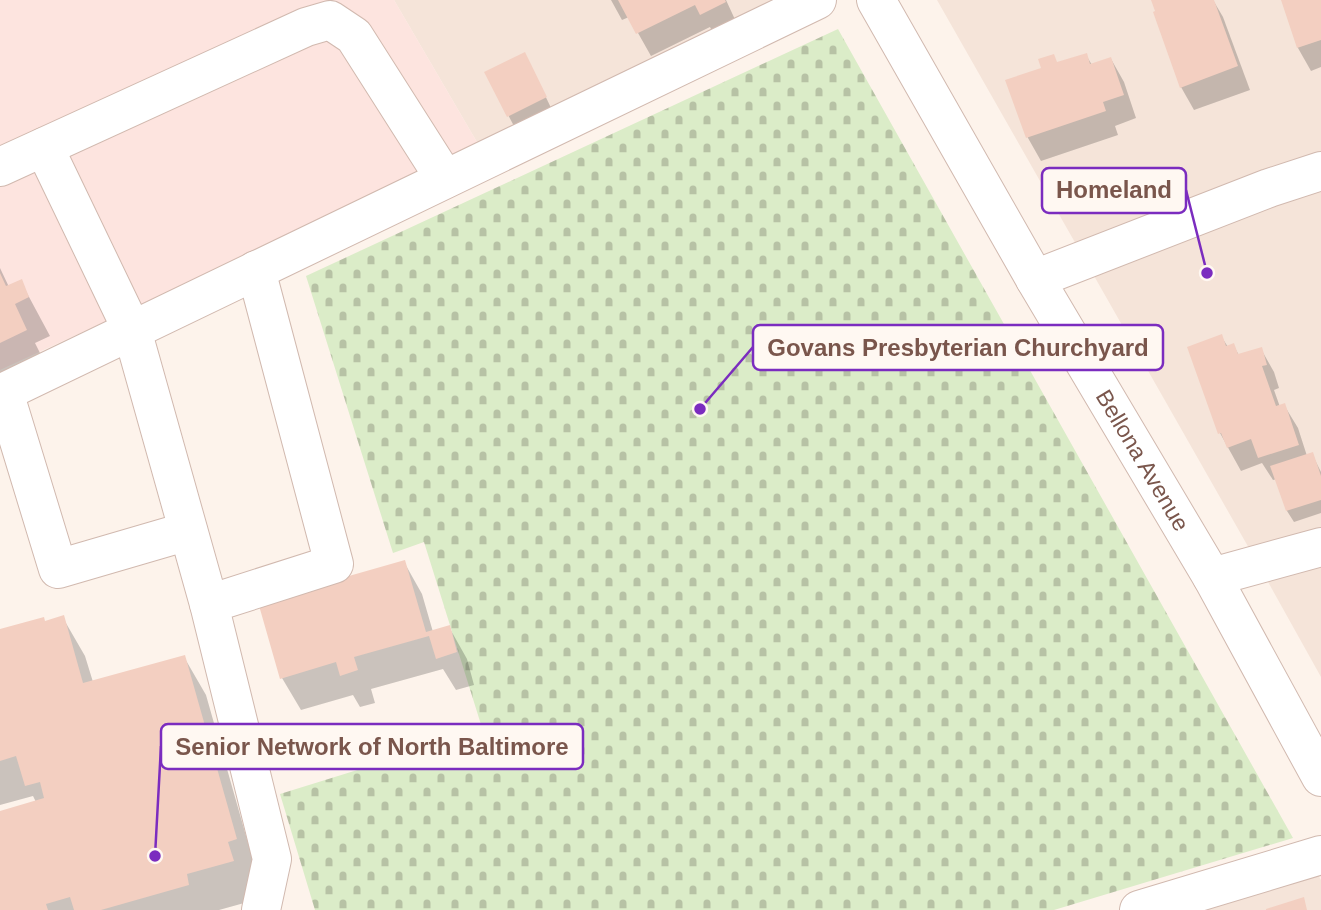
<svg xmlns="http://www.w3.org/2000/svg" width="1321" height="910" viewBox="0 0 1321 910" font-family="Arial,sans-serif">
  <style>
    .residential { fill: #f5e4d9 }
    .commercial { fill: #fde4df }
    .cemetery { fill: url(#cemetery-stones) }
    .shadow { fill: #0003 }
    .building { fill: #f3cfc1 }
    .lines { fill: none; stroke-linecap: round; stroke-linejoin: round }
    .minor-casing { stroke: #d1b9af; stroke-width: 40 }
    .minor { stroke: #fff; stroke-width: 38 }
    .labels { text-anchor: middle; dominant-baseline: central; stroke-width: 6; stroke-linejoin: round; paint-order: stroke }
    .street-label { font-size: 23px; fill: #7a564c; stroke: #fff8f2 }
    .leader { fill: none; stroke: #7b2cbf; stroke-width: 2.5 }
    .callout-dot { fill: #7b2cbf; stroke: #fff8f2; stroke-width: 2.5 }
    .callout { fill: #fff8f2; stroke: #7b2cbf; stroke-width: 2.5 }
    .callout-label { font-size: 24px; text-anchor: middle; font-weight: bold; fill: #7a564c }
  </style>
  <defs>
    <pattern id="cemetery-stones" width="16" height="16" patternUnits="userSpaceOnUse" patternTransform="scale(1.75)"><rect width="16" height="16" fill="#dbecc8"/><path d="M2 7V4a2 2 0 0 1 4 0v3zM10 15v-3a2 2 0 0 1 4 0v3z" fill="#b7c2a5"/></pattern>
  </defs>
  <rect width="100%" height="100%" fill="#fdf3eb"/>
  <g class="residential">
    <polygon points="394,0 806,0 481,149"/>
    <polygon points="937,0 1321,0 1321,677 1258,564"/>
    <polygon points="1316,871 1321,880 1321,910 1191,910"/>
  </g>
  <polygon class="commercial" points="0,0 394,0 481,149 0,370"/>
  <polygon class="cemetery" points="838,29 1293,838 1054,910 315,910 280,794 483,731 424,542 393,553 306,276"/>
  <g class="shadow">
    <polygon points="611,0 726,0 738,26 715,37 710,27 651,56 629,17 622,20"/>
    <polygon points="1153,0 1213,0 1223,17 1250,90 1194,110 1181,87"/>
    <polygon points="1283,0 1321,0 1321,67 1311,71 1298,48"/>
    <polygon points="1086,55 1092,65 1111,59 1124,82 1136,118 1115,126 1118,135 1041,161 1028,138 1007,81"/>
    <polygon points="531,66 552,110 515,128 486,73"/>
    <polygon points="0,268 9,287 21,282 50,336 35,343 48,369 0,392"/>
    <polygon points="1221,336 1228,347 1233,345 1239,355 1261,349 1274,372 1279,388 1274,390 1280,407 1284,405 1298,428 1307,456 1312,454 1321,472 1321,513 1294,522 1287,511 1277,479 1273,480 1262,463 1241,471 1220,433"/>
    <polygon points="404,562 422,594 433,632 449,627 467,659 474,685 456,690 443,669 371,689 375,703 360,707 353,695 301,710 282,678"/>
    <polygon points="63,618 85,656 93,682 184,657 206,695 258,878 255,900 219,910 0,910 0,812 36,802 33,796 0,805 0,631"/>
  </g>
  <g class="building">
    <polygon points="618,0 725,0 726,2 700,15 695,5 636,34"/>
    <polygon points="1151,0 1214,0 1238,66 1180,88 1153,12 1155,11"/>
    <polygon points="1281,0 1321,0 1321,40 1297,48"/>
    <polygon points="525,52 547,97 507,117 484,72"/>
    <polygon points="1087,53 1090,64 1111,57 1124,95 1103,102 1106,111 1026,138 1005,80 1041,68 1038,59 1054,54 1057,62"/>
    <polygon points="0,273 6,286 22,279 29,297 15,304 27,330 0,343"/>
    <polygon points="1222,334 1226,346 1234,343 1238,354 1262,347 1267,365 1262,366 1276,406 1285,403 1299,445 1258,458 1251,439 1227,448 1221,433 1218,434 1187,347"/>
    <polygon points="1313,452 1321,476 1321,500 1286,511 1270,466"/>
    <polygon points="405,560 426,632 450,625 457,652 436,659 429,636 354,657 358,670 340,676 336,662 280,679 258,602"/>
    <polygon points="64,615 83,683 185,655 237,839 228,842 234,861 187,874 189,885 101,910 74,910 70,897 46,904 48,910 0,910 0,811 44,798 40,782 25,786 16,756 0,761 0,629 44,617 45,621"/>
    <polygon points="1304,897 1307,910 1266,910 1266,909"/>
  </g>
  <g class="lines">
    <g class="minor-casing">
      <g id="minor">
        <path id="s1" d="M876,0L1035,279L1212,577L1321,777"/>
        <polyline points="44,147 132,330 209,604"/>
        <polyline points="0,167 306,27 330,20 354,36 445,179"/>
        <polyline points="256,270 334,564 209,604 272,859 261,910"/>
        <polyline points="1035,279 1269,188 1321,171"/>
        <polyline points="4,392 58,569 188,531"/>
        <polyline points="0,394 817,0"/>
        <polyline points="1212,577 1321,547"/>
        <polyline points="1139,910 1321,855"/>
      </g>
    </g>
    <use href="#minor" class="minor"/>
  </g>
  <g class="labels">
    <g class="street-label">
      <text stroke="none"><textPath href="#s1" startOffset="532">Bellona Avenue</textPath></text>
    </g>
  </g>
  <path class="leader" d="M1207 273L1186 190M700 409L753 347M155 856L161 746"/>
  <g class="callout-dot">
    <circle cx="1207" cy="273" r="7"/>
    <circle cx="700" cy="409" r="7"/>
    <circle cx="155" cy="856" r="7"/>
  </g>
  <g class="callout">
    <rect x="1042" y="168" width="144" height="45" rx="7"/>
    <rect x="753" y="325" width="410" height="45" rx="7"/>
    <rect x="161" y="724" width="422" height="45" rx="7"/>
  </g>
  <g class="callout-label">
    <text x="1114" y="198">Homeland</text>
    <text x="958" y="356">Govans Presbyterian Churchyard</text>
    <text x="372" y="755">Senior Network of North Baltimore</text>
  </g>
</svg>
